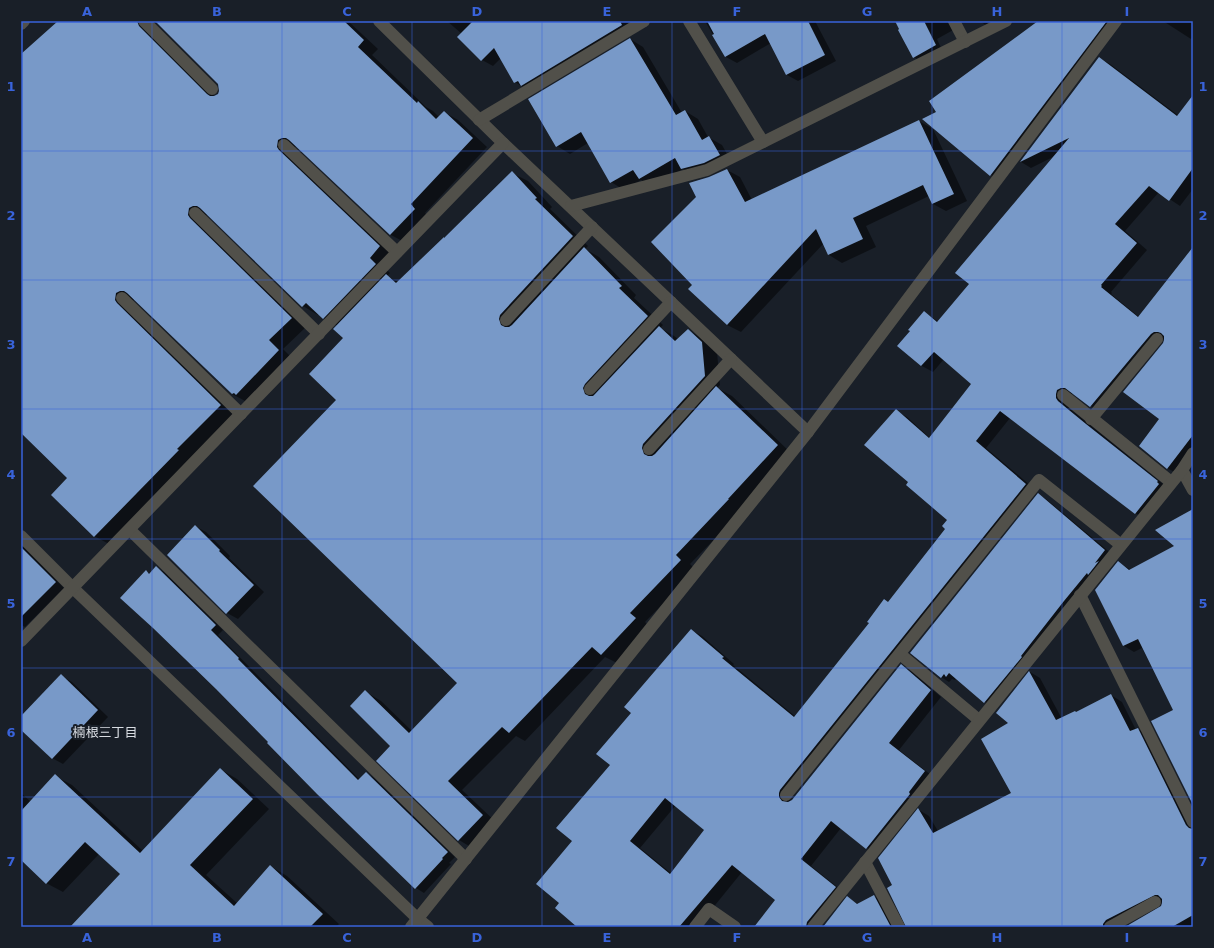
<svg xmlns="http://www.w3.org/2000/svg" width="1214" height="948" viewBox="0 0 1214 948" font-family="'DejaVu Sans','Noto Sans JP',sans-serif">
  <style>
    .shadow { fill: #0007; fill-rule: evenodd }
    .building { fill: #7899c8; fill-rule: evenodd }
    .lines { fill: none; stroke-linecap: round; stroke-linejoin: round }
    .minor { stroke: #51504a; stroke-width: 12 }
    .grid { fill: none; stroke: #3963da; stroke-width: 1; stroke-opacity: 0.55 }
    .labels { text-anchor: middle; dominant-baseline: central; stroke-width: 4; stroke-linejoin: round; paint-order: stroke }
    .neighbourhood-label { font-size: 13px; fill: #d8dce2; stroke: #191f28 }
    .neatline { fill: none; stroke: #3963da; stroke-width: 1.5 }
    .grid-label { font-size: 13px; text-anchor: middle; font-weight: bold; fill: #3963da }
  </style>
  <rect width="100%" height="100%" fill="#191f28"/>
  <g class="shadow">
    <path d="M57,21H348L378,49L372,55L426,107L433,111L439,117L444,112L458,120L487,147L425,213L429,217L406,243L391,235L297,146L293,148L394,255L384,267L390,273L387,276L398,282L512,173L528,181L552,207L550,209L588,246L585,249L599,257L636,295L634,298L663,325L660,328L674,336L678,339L688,330L703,339L717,352L720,385L717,388L732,396L793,455L744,509L690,564L696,570L645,622L651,628L617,663L605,657L525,741L516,736L462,790L498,824L474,849L459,840L378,761L391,746L366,692L381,701L412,731L458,683L337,400L345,338L338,326L323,318L319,314L318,315L303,306L209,214L205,216L306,327L283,349L293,359L247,402L232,394L136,299L132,301L235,414L109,544L94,536L69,478L21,432V55L58,22ZM158,22L218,83L220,91L218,95L214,96L153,36L154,23Z"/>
    <polygon points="447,21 643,21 526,89 515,82 501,58 493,66 482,60 462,34"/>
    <polygon points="705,21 815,21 836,61 798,81 787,75 771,43 737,63 726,57"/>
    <polygon points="896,21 955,21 955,29 937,39 942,50 921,62 914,57"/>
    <polygon points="979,21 993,21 986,25"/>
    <polygon points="1040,21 1117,21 998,179 991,175 924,119 938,112"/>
    <polygon points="1163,21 1193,21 1193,36 1191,39"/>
    <polygon points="630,39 643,47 682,113 685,111 698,119 708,137 722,145 732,163 695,176 683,169 653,186 641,180 624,190 611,182 588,143 570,154 557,146"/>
    <path d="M1099,58L1110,64L1179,116L1193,97V189L1180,206L1159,192L1125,231L1147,250L1111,292L1112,293L1111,294L1139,317L1193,249V455L1178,474L1167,468L1161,419L1164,344L1165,338L1162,340L1101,412L1091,406L1075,394H1072L1068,397L1066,401L1069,408L1168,488L1146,519L1135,513L1010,418L986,448L1037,491L791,797L790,802L793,800L901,666L912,672L941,697L899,750L935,778L878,854L867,848L841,828L811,866L846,894L819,927H755L776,900L742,872L703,920L701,927H579L561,903L573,841L611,765L632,713L691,630L702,636L734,664L733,665L796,717L889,603L947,529L948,520L909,482L896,411L907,417L930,438L973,384L944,359L933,372L922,366L899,346L924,312L939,322L971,284L1055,156L1031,168L1021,162ZM676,805L705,830L672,874L640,848Z"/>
    <polygon points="919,121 933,129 967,201 946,211 933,204 929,196 866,226 876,247 842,263 829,255 824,243 741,332 727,325 694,285 698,197 709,178 727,170 740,177 752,200"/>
    <polygon points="1038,495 1046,499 1113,555 993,707 985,702 957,678 955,680 952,679 949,682 941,677"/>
    <polygon points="1193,510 1193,803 1175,710 1142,648 1134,652 1124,646 1118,562 1131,570 1176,546"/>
    <polygon points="195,526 206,532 230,556 229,558 264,592 238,619 227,613 168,555"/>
    <polygon points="21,546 25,548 64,588 25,627 21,625"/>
    <polygon points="156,567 164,572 223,630 218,635 360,780 366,773 374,778 455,857 449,863 451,864 424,893 416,888 318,794 270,742 146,572 150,574"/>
    <polygon points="1030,672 1040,678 1062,719 1077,713 1111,695 1122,702 1136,730 1138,729 1148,735 1193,824 1193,927 1128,927 1163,906 1163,901 1117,927 907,927 893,886 919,810 929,816 938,831 1012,794 1010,723 997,712"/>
    <polygon points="61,676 72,682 108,717 63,764 52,758 21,728 21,718"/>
    <polygon points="220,769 237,779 269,809 206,875 238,904 270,866 287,876 339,924 336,927 71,927 121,874 99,854 63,892 46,883 21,859 21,793 31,802 55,776 72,785 143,851"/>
    <polygon points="874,896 885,903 897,927 824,927 848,898 859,905"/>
  </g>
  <g class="building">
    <polygon points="58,21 137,21 139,26 207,94 210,96 214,96 218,94 219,91 218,84 155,21 344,21 364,40 358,47 417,103 418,101 436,119 444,111 473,138 411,204 415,209 390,235 289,140 286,138 282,138 278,140 277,147 279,150 380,246 370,258 376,264 323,319 306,303 302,307 200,208 197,206 193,206 189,208 188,215 190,218 292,318 269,340 279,350 236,395 234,393 232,394 127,293 124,291 120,291 116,293 115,300 117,303 221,405 177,449 179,450 94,537 51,495 67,478 21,433 21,54"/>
    <polygon points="473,21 620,21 622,25 521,86 518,81 514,83 494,48 481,61 457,37"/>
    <polygon points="707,21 808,21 825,55 786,75 765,34 725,57 712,35 714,34"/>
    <polygon points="895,21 924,21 936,45 913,58 898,30 899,29"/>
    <polygon points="1038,21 1107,21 990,176 922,119 936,112 929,101"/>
    <polygon points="630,38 676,115 685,110 702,140 709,136 720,155 704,163 681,169 675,158 639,179 633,170 610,183 581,132 556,147 528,99"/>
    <path d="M1099,57L1177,116L1193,95V168L1169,201L1149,186L1115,224L1137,243L1101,285L1102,286L1101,287L1138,317L1193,247V435L1167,469L1139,446L1159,419L1123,392L1163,343L1164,340V336L1161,333L1158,332H1154L1151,334L1090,407L1065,388H1061L1057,390L1056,394V398L1058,401L1086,424L1158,481L1157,482L1159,484L1135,514L1000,411L976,441L1026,484L780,790L779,793V797L782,801L788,802L792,800L901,664L931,690L889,743L925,771L909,792L910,794L866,849L831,821L801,859L836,887L807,922L806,927H754L775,900L732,865L679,927H577L555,908L559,903L536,884L572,841L556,828L610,765L596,754L631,713L624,707L691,629L724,657L722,658L794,717L869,623L867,622L884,599L888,602L945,529L942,526L947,520L906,485L908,482L864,445L896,409L929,438L971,384L934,352L921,366L897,346L910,331L908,330L924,311L937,322L969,284L955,273L1069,138L1020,162ZM665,798L704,830L670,874L630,841Z"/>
    <polygon points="919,120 954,194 932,204 923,185 853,218 863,239 828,255 816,229 727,325 688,289 692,285 651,242 696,197 689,183 709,177 727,169 745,202"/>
    <polygon points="512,171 537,198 535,199 573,236 500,315 499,319 501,325 505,327 509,327 512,325 584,247 622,286 619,288 648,316 585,384 583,388 585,394 589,396 593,396 595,394 659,326 675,341 688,329 702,342 705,376 643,444 642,448 644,454 648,456 652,456 655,454 716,386 778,445 728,499 729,499 676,555 681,560 630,613 636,618 601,655 592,647 509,733 502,727 448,781 483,815 458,841 376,761 390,746 350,706 365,690 409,733 457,683 253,486 336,400 309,374 343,338 333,329 386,274 396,283 444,237 444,238"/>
    <polygon points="1038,493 1105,550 1095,563 1099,561 1088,575 1087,573 1064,601 1021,656 1022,657 984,703 949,673 946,677 944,674 941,678 910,653"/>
    <polygon points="1193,509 1193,805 1151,721 1173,710 1138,639 1123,646 1095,590 1118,561 1129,570 1174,546 1155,530"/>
    <polygon points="195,525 220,550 219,551 254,585 226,614 167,555"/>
    <polygon points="21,547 56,582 21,617"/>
    <polygon points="156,566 216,625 211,630 239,658 238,659 358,780 366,772 448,852 442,858 443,859 415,889 317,794 267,743 268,742 216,689 153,628 120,598 146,570 149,574"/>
    <polygon points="1029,671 1056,720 1075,711 1076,712 1111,694 1130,731 1138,728 1186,825 1189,828 1193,829 1193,915 1172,927 1125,927 1161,906 1162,903 1162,899 1158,895 1155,895 1106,920 1103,924 1103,927 906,927 887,888 892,885 878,858 918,808 933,833 1011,793 981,739 1008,723 996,713"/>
    <polygon points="61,674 98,710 52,759 21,730 21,716"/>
    <polygon points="220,768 253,799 190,865 234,906 270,865 323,914 310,927 70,927 120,874 85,842 46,884 21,860 21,811 55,774 140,853"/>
    <polygon points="874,895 891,927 823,927 847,896 857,904"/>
  </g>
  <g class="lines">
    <g class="minor">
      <polyline points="144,21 212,89"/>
      <polyline points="379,21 503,143 808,432"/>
      <polyline points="689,21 763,142"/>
      <polyline points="954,21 965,42"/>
      <polyline points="21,24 24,21"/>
      <polyline points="479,120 644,21"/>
      <polyline points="284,145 397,252"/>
      <polyline points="571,206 707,170 1006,21"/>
      <polyline points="195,213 319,334"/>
      <polyline points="122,298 241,414"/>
      <polyline points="506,320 592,227"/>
      <polyline points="590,389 671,302"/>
      <polyline points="1063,395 1171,482"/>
      <polyline points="1091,419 1157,339"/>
      <polyline points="649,449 731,359"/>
      <polyline points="1182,470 1193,490"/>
      <polyline points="130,530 466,859"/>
      <polyline points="21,536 73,588 418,919 428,927"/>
      <polyline points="1080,595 1193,822"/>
      <polyline points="21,641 503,143"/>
      <polyline points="900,654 979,720"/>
      <polyline points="786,795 1039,480 1121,545"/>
      <polyline points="865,862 899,927"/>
      <polyline points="411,927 808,432 1116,21"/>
      <polyline points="695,927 709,909 735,927"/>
      <polyline points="813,927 1182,470 1193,453"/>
      <polyline points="1110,927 1155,902"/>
    </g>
  </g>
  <path class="grid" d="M152,21V927M282,21V927M412,21V927M542,21V927M672,21V927M802,21V927M932,21V927M1062,21V927M21,151H1193M21,280H1193M21,409H1193M21,539H1193M21,668H1193M21,797H1193"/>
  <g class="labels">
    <g class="neighbourhood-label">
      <text x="105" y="732">楠根三丁目</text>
    </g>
  </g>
  <rect width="1214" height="948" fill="none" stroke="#191f28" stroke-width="44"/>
  <rect x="22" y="22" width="1170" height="904" class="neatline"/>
  <g class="grid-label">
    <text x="87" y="16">A</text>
    <text x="217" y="16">B</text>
    <text x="347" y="16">C</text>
    <text x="477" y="16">D</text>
    <text x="607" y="16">E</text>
    <text x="737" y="16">F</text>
    <text x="867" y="16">G</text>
    <text x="997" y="16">H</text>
    <text x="1127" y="16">I</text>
    <text x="11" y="91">1</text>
    <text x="1203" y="91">1</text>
    <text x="11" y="220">2</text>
    <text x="1203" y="220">2</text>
    <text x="11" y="349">3</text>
    <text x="1203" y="349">3</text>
    <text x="11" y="479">4</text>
    <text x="1203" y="479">4</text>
    <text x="11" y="608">5</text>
    <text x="1203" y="608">5</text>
    <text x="11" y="737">6</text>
    <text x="1203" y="737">6</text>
    <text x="11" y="866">7</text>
    <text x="1203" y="866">7</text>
    <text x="87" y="942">A</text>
    <text x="217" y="942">B</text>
    <text x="347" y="942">C</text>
    <text x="477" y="942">D</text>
    <text x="607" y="942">E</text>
    <text x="737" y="942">F</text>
    <text x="867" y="942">G</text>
    <text x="997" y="942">H</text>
    <text x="1127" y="942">I</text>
  </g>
</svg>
